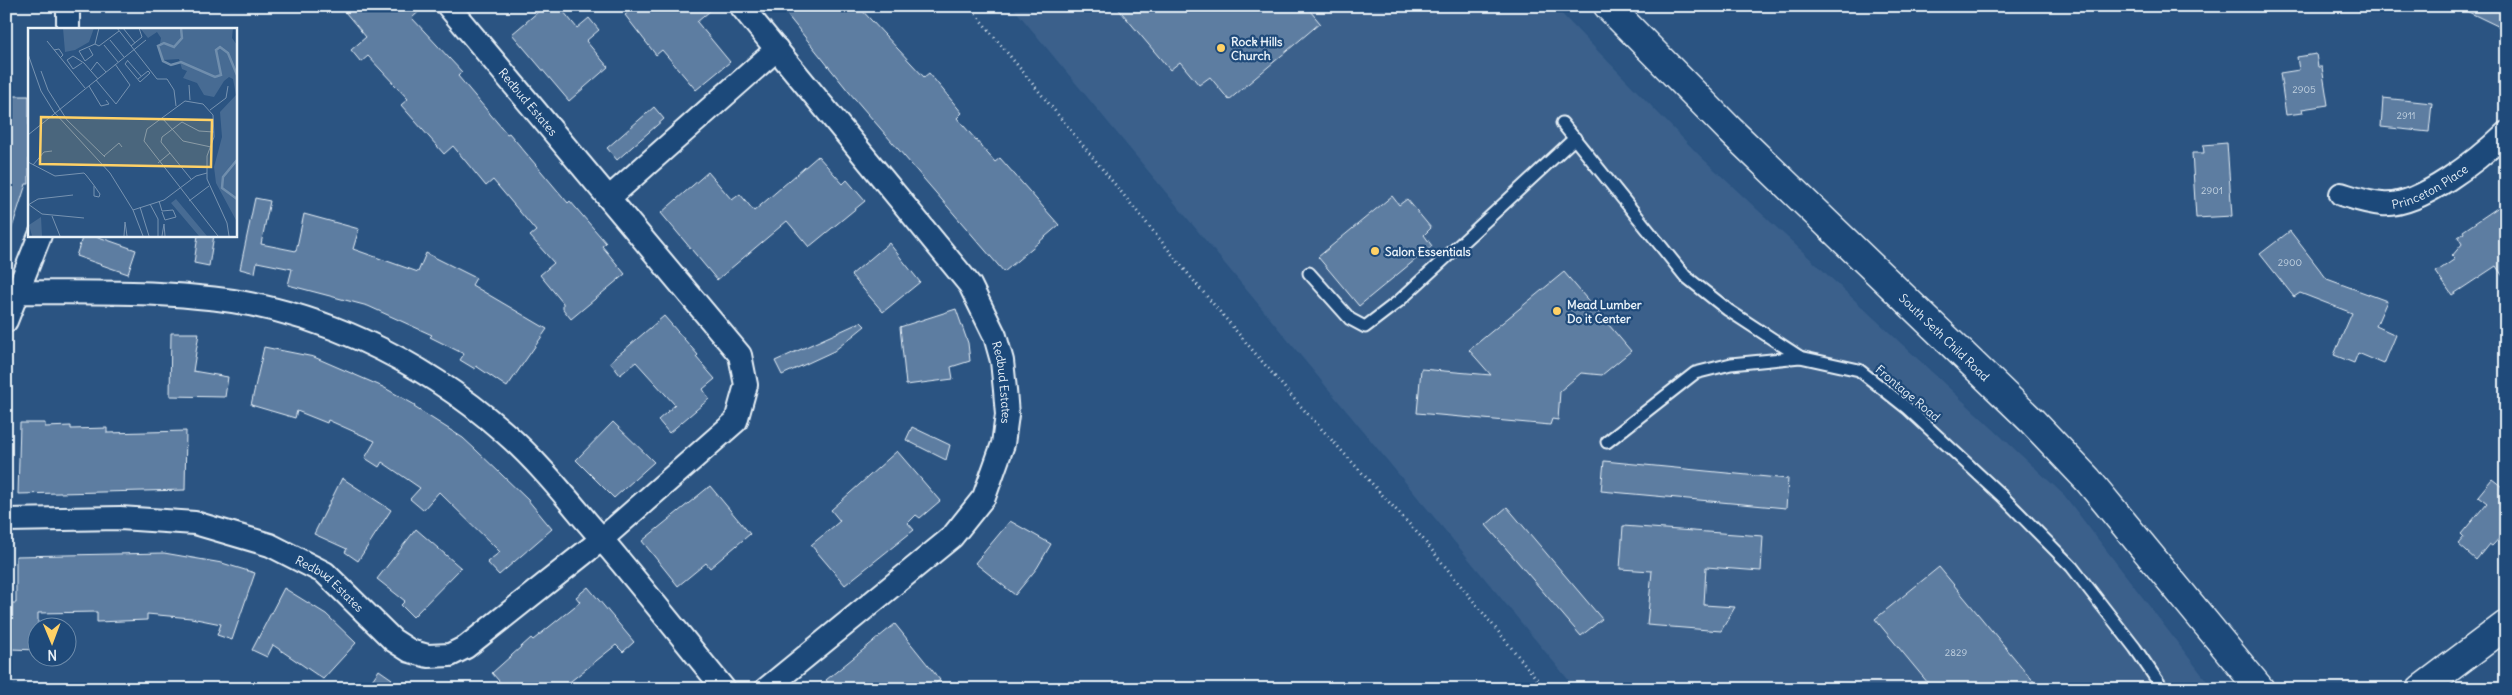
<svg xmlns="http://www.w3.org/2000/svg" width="2512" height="695" viewBox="0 0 2512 695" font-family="Delius,sans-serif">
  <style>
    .built { fill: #3a608b }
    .building { fill: #5d7da1; stroke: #e8f1f8 }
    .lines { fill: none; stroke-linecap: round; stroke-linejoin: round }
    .service-casing { stroke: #e8f1f8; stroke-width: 15 }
    .minor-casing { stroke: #e8f1f8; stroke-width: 26 }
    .tertiary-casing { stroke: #e8f1f8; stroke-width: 31 }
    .primary-casing { stroke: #e8f1f8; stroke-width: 31 }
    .path { stroke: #e8f1f8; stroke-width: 3; stroke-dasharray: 1 4; stroke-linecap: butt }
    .service { stroke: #1f4a7a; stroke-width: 11 }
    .minor { stroke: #1f4a7a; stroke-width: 22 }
    .tertiary { stroke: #1f4a7a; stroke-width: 28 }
    .primary { stroke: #1f4a7a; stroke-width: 28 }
    .poi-dot { fill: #ffd166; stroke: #1f4a7a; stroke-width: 2 }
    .labels { text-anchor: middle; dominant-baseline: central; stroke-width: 4.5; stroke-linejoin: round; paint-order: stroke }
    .number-label { font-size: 10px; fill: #c5d4e2 }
    .poi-label { font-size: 12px; font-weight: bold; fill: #e8f1f8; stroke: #1f4a7a; text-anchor: start }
    .street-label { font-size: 12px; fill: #e8f1f8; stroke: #1f4a7a }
    .inset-river { fill: none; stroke: #708ead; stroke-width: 2.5 }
    .inset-road { fill: none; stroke: #7793b1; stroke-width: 1 }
    .view { fill: #ffd166; fill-opacity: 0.15; stroke: #ffd166; stroke-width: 2.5 }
    .inset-edge { fill: none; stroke: #e8f1f8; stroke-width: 2.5 }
  </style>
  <rect width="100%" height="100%" fill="#2b5482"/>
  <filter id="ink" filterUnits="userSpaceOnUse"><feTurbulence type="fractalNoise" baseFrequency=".02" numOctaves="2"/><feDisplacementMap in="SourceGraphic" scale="10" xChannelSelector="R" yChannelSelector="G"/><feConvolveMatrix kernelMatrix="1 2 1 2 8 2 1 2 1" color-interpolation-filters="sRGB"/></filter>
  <g filter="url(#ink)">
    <polygon class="built" points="1012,6 1554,6 1701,157 2064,495 2213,689 1576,689"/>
    <g class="building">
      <polygon points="340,6 425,6 412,18 462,72 458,76 507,134 509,133 568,203 570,201 606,243 602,246 625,274 571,319 563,309 563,303 540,275 554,263 530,236 536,231 493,180 486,186 453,146 444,154 401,105 408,99 368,56 361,62 351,50 366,37"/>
      <polygon points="545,6 559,6 577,28 589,18 599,30 586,41 608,67 569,101 512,34"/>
      <polygon points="635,6 716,6 697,22 730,62 696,90 662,50 656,55 625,15"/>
      <polygon points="780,6 858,6 924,77 929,73 962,113 957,118 995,162 1000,158 1059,225 1004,272 849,92"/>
      <polygon points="1116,6 1306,6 1320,23 1229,100 1210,77 1199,85 1180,62 1170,70"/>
      <polygon points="2456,6 2506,6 2506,30"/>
      <polygon points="2316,54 2318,67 2322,67 2328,105 2302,109 2303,113 2286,115 2280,73 2299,70 2297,57"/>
      <polygon points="6,96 29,96 29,184 26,184 10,234 6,233"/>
      <polygon points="2383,98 2432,103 2429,132 2381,127"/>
      <polygon points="654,107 664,119 617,160 607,148"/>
      <polygon points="2227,143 2232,216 2196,218 2192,153 2204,153 2203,145"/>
      <polygon points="818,156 843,184 847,180 865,201 809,247 787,221 717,280 661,213 708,172 732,200 740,194 754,211"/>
      <polygon points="1392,196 1399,205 1407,199 1431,228 1424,235 1432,246 1359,306 1318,257"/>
      <polygon points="255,198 270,201 261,244 296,251 304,214 359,229 353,249 418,272 426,253 476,278 472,285 547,329 507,387 476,366 475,369 460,360 464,354 430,337 432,335 368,306 288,285 292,269 257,262 255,273 240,269"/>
      <polygon points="2506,202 2506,281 2496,266 2452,295 2436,272 2455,259 2452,256 2462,244 2458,237 2464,233 2463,231"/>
      <polygon points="2290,231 2327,279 2387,301 2376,326 2396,335 2384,364 2358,353 2354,363 2334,355 2352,313 2300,293 2294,297 2260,254"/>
      <polygon points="83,235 93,235 136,250 128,274 76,256"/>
      <polygon points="198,235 214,235 209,266 194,263"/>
      <polygon points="889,243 920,282 883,312 851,275"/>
      <polygon points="1564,272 1631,351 1602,375 1581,373 1560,391 1558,420 1552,419 1550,425 1417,413 1421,369 1491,375 1469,350"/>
      <polygon points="956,309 968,343 970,361 951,367 953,379 906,385 900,327"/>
      <polygon points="664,316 698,355 696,357 715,379 703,389 709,399 669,433 658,420 675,405 636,362 620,375 610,362"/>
      <polygon points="861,322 865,326 834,351 782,375 775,361"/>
      <polygon points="171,333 199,333 193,371 228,377 225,397 170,396"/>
      <polygon points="264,347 314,357 383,387 415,405 414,407 463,438 476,450 528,500 552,529 499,575 487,562 500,552 439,492 423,510 410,499 420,488 382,462 379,467 365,458 375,441 328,420 327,423 297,411 295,418 251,405"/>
      <polygon points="613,422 654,462 614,498 576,460"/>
      <polygon points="20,423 45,423 45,427 71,426 71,429 107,428 107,433 186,431 185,490 18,494"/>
      <polygon points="912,427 950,445 946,460 906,440"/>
      <polygon points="897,451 940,501 920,518 916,515 908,523 914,530 845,585 811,545 840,521 831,510"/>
      <polygon points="1604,461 1788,479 1786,508 1601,491"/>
      <polygon points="342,478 391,510 358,561 345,552 347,549 314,534"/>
      <polygon points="2492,479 2506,490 2506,531 2492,546 2489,544 2476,560 2458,544 2464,537 2461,534 2487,503 2478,496"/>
      <polygon points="710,486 750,534 710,568 706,563 678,586 642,541"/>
      <polygon points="1507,507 1602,619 1581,636 1486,525"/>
      <polygon points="1010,521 1051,544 1037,568 1015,595 975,563"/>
      <polygon points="1623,526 1763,536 1761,571 1706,567 1704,605 1735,607 1721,631 1647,625 1652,571 1620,569"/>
      <polygon points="416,529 461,568 413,617 401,605 405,601 377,579"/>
      <polygon points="164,553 222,563 255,573 232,640 217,635 221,624 191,618 147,614 147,620 97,622 97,612 38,613 38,650 11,649 12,603 16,603 16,556"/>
      <polygon points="1939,567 2040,689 1933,689 1875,619"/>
      <polygon points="588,587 634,642 623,652 616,645 561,689 506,689 492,673 531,638 533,640 580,602 576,597"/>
      <polygon points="284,588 326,614 356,643 323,679 273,645 267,657 252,650"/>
      <polygon points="895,624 940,680 929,689 833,689 826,680"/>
      <polygon points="379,670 392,679 385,689 366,689"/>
    </g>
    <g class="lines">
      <g class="service-casing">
        <g id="service">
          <polyline points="1562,123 1685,276 1728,310 1800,357 1859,370 1907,408 2002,496 2072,567 2135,648 2163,689"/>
          <polyline points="1309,273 1350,319 1365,327 1399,301 1575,138"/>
          <polyline points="1607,442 1695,373 1731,364 1800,357"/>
        </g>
      </g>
      <g class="minor-casing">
        <g id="minor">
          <polyline points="68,6 68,29"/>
          <path id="s1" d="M741,6L970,285L995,336L1002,361L1005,390L1007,415L1003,444L984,497L952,537L766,689"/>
          <path id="s2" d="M2341,194C2354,198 2368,203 2382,204C2419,208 2480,158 2506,133"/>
          <polyline points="609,198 777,49"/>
          <path d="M16,292C77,293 138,291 198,297C312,306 420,358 505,433C535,459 561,491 587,522C634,576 678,633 724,689"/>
          <polyline points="6,321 40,235"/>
          <path id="s3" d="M6,520L120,518L195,523L270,545L325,573L393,640L410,651L428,656L450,655L466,647L602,539L736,421L746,385L740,355L448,6"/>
        </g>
      </g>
      <g class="tertiary-casing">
        <polyline id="tertiary" points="2421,689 2506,625"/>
      </g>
      <g class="primary-casing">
        <g id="primary">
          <path id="s4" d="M1608,6L1731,131L2032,421L2088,480L2260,689"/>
        </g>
      </g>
      <polyline class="path" points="969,6 1198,286 1294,399 1422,538 1545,689"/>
      <use href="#service" class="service"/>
      <use href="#minor" class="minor"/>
      <use href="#tertiary" class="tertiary"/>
      <use href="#primary" class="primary"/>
    </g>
  </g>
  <g class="poi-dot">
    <circle cx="1221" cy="48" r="5"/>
    <circle cx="1375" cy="251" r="5"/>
    <circle cx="1557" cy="311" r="5"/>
  </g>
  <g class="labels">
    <g class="number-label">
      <text x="2304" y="89">2905</text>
      <text x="2406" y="115">2911</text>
      <text x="2212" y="190">2901</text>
      <text x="2290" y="262">2900</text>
      <text x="1956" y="652">2829</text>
    </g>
    <g class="poi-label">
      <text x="1231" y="41">Rock Hills<tspan x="1231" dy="14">Church</tspan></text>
      <text x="1385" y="251">Salon Essentials</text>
      <text x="1567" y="304">Mead Lumber<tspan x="1567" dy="14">Do it Center</tspan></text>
    </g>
    <g class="street-label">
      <text transform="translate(528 102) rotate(50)">Redbud Estates</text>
      <text stroke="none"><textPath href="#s2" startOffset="94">Princeton Place</textPath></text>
      <text stroke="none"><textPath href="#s4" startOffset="472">South Seth Child Road</textPath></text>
      <text stroke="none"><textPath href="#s1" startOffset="465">Redbud Estates</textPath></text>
      <text transform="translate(1908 393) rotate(40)">Frontage Road</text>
      <text stroke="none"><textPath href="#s3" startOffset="339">Redbud Estates</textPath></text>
    </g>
  </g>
  <g transform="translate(28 28)">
    <rect width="209" height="209" fill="#2b5482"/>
    <path d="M35,0H66L61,14L47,22L37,24ZM112,0H205L204,10L209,17V194L188,155L186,139L194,109L192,84L208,67L205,51L201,49L196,53L186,69L176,67L169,55L155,50L159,43L154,41L151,31L135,32L131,21L133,10L129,4L120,10ZM148,171L179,208H171L143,175ZM13,189L14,208H4L1,197Z" fill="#476b93"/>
    <path class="inset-river" d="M153,0L154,10L146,19L136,15L130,18L135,33L143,37L153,34L187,49L193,47L188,22L192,19L200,25L209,47M209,132L195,149L194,160L209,171"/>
    <path class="inset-road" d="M89,0L129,51H139L146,62L148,78M95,0L107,15M82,12L96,29M19,13L57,60M67,16L71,18L91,3M76,17L90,34M103,18L114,9L111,0M61,20L65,27L57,33L51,23L67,16L71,0M26,22L31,21L35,27L32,30M0,26L13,63L26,84L82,145L105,182L115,208M100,32L97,36L112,54L122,45L120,43L110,51M100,33L113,48M54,35L45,41L39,32L45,28L56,35L70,51M63,42L69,34L78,44M13,43L20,62L39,92L77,129M68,52L88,76L102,57L87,36M161,57L162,72M61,58L73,78L81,76L78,72M182,82L198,70L200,58M134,90L155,113L183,119M0,107L118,12M76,128L91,115L94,119M0,134L27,148L56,145L58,147L65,156L72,166L71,169L66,168V158M130,135L142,125M5,137L16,124L24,123M163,151L133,114L134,109L154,94L171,103L186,104M131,173L134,183L145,182L148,189L137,192L134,184M161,173L181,158M0,176L14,186L56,190M122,176L130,191V208M0,177L10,171L45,167M112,179L121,208M105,182L136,172L168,148L179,145M24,188L32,208M96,208L97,194L99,208M134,208L136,196L137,208M190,208L116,113L119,101L157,73L175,76L185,87L186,109L179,128V151L199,195L201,208"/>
    <path class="view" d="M13,89L184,92L183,139L12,136Z"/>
    <rect width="209" height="209" class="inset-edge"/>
  </g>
  <rect width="2512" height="695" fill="none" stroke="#1f4a7a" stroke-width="25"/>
  <rect x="12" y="12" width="2487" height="670" fill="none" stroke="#e8f1f8" stroke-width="2" filter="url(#ink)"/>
  <g transform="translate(52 642) rotate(179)"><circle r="24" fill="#1f4a7a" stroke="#6f8dac"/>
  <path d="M0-4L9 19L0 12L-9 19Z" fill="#ffd166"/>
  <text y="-8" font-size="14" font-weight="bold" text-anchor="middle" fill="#e8f1f8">N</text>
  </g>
</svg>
